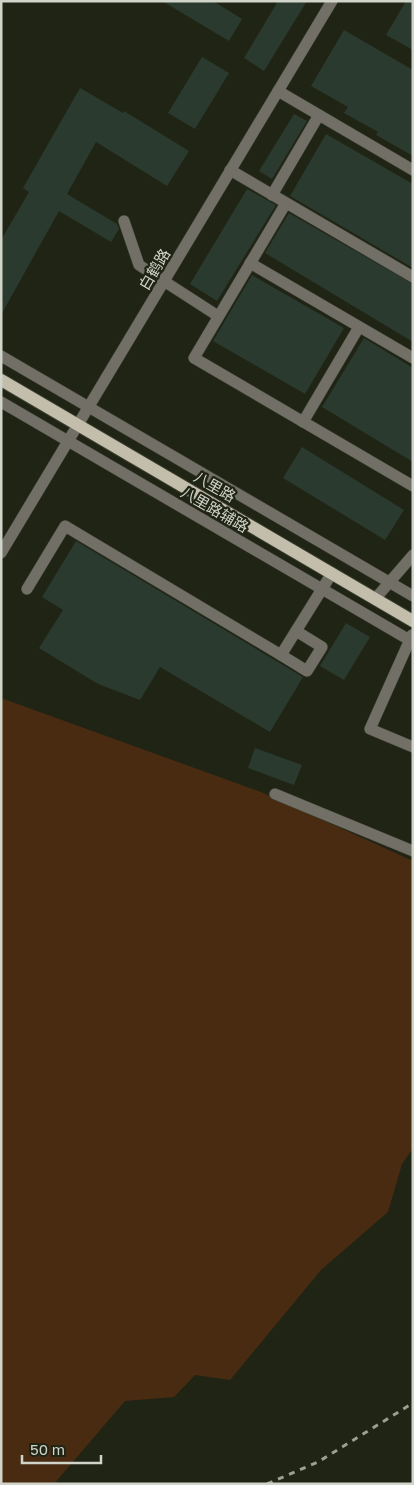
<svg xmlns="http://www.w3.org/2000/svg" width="414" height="1485" viewBox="0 0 414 1485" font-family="'Golos Text','Noto Sans SC',sans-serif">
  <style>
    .green { fill: #492b12 }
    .building { fill: #2a3a2e }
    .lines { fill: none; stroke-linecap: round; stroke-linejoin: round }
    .minor-casing { stroke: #3c4031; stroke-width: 12 }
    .major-casing { stroke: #3c4031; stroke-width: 14 }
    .minor { stroke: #726f67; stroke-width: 11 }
    .major { stroke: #c3bdac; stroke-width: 12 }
    .rail { stroke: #9ca094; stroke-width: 3; stroke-dasharray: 6 6; stroke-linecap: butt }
    .labels { text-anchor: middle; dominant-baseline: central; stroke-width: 4.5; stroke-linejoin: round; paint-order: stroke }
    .street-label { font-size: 15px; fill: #d0d4c9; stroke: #202414 }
  </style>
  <rect width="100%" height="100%" fill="#202414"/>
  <polygon class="green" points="1,698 261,792 413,861 413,1148 402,1164 388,1212 321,1270 230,1380 195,1375 174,1397 125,1401 54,1484 1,1484"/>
  <g class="building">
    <polygon points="162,1 213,1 242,19 229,41"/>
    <polygon points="278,1 307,1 264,71 244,58"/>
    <polygon points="406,1 413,1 413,50 386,35"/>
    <polygon points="344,30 413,70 413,156 376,135 378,132 344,113 348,107 311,86"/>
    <polygon points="202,57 229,73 195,129 168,113"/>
    <polygon points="80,88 123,113 124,111 189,151 167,186 96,142 67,194 117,224 119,229 111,242 59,211 1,315 1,240 29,192 23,188"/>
    <polygon points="294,114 307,121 272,179 259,171"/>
    <polygon points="326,134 413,184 413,268 290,196"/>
    <polygon points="247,189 276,205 217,301 190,284"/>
    <polygon points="289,213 413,284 413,342 265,253"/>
    <polygon points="252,275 344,328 305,394 213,341"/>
    <polygon points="364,338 413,368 413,462 322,407"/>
    <polygon points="302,447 404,510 385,540 283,478"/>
    <polygon points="76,541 303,677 270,732 160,667 140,700 98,684 39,648 63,610 42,597"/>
    <polygon points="346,623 370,637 344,680 320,666"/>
    <polygon points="255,748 302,765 294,785 248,768"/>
  </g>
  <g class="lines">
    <g class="minor-casing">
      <g id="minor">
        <polyline points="278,91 413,170"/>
        <polyline points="230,170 413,277"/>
        <polyline points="272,195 319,115"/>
        <polyline points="286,203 194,358 413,486"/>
        <polyline points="124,221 139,265 218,316"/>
        <polyline points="250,263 413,358"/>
        <polyline points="1,356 413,596"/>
        <polyline points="1,402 413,642"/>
        <polyline points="303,422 359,327"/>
        <polyline points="1,553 332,1"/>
        <polyline points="27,589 65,526 281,655 332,573"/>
        <polyline points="375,599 413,555"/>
        <polyline points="412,635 370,729 413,747"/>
        <polyline points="281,655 307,671 322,647 296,631"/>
        <polyline points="275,794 413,851"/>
      </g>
    </g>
    <g class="major-casing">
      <polyline id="major" points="1,380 413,621"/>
    </g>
    <use href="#minor" class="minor"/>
    <use href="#major" class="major"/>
    <polyline class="rail" points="267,1484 318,1462 413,1403"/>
  </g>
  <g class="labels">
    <g class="street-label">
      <text transform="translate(154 269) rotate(-59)">白鹤路</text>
      <text transform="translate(215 486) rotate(30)">八里路</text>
      <text transform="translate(215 509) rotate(30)">八里路辅路</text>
    </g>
  </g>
  <rect width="414" height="1485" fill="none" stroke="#d0d4c9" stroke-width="5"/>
  <path d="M22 1455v8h79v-8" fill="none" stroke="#d0d4c9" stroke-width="2.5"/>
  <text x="30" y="1455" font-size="15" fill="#d0d4c9" stroke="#202414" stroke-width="4" paint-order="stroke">50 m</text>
</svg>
